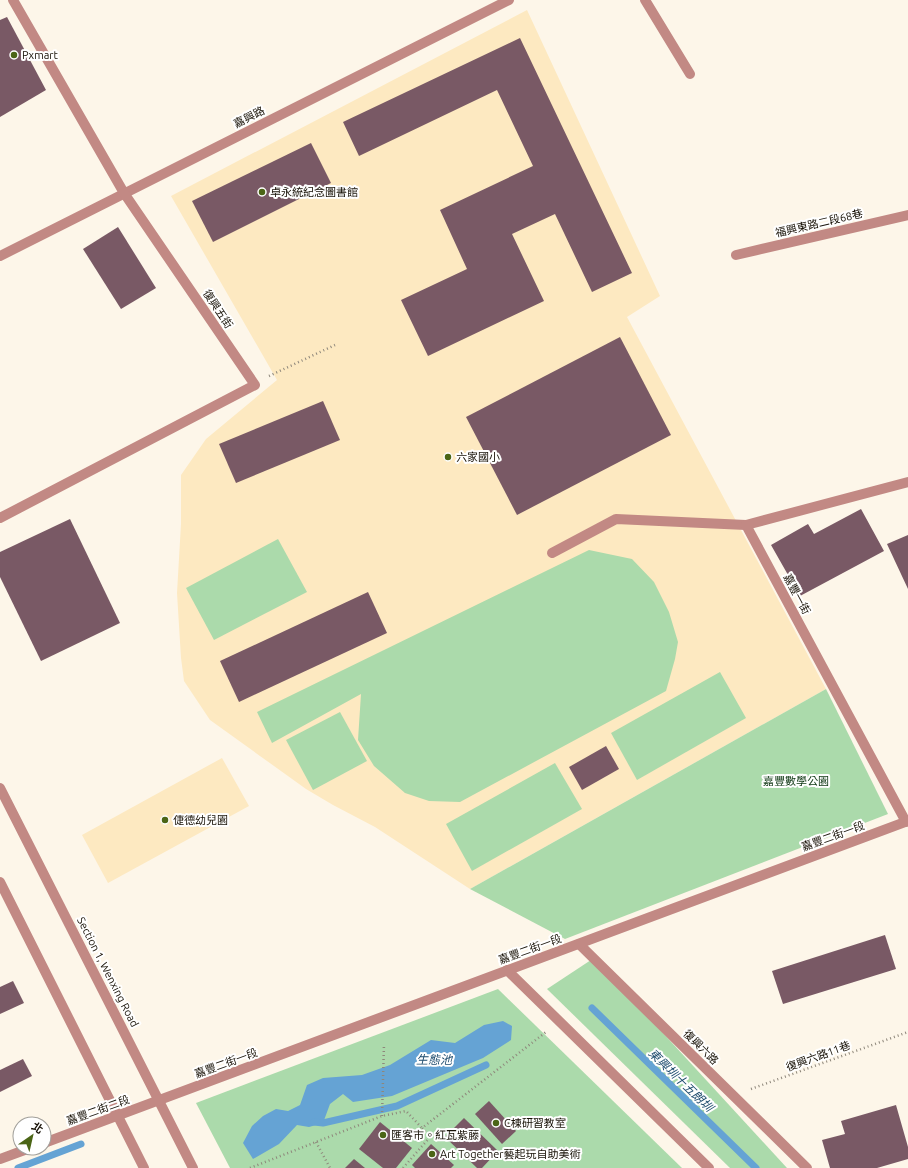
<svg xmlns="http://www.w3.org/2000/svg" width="908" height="1168" viewBox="0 0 908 1168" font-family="Ubuntu,'Noto Sans TC',sans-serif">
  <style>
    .built { fill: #fde9c1 }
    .green { fill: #abdaab }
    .water { fill: #65a3d4 }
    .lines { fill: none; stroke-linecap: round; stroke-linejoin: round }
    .stream { stroke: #65a3d4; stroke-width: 7 }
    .building { fill: #795965 }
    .path { stroke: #8e877b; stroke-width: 2.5; stroke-dasharray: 1 3; stroke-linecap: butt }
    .minor { stroke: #c28984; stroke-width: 10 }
    .poi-dot { fill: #4b6516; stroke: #fff; stroke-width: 1.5 }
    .labels { text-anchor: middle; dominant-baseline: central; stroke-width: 4; stroke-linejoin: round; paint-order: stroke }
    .poi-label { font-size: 11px; fill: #171106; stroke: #fff; text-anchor: start }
    .street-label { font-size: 11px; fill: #171106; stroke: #fff }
    .park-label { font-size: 11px; fill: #0b3410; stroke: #fff }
    .water-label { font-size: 12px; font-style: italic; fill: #1d4b6d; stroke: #fff }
  </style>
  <rect width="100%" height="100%" fill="#fdf6e9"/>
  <g class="built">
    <polygon points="527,10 660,296 627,317 826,689 470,889 375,827 333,805 306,789 210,720 184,681 181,658 177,593 181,524 181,475 206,439 277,380 171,196"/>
    <polygon points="222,758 249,806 108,883 82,835"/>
  </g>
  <g class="green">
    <polygon points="278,539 307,592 214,640 186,588"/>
    <polygon points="589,550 632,559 654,582 669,612 678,642 675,659 666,691 460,802 429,801 405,793 374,766 358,740 361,694 272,743 257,712"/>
    <polygon points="720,672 746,718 637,780 611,733"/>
    <polygon points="826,689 888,814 565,939 470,889"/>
    <polygon points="340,712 367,761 313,790 286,740"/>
    <polygon points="555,763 582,809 472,871 446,824"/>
    <polygon points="594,958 787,1168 730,1168 547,989"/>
    <polygon points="498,989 682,1168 230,1168 196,1103"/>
  </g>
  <polygon class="water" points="503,1021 512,1026 511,1040 483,1058 392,1096 353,1102 343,1094 330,1104 323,1123 309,1127 297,1125 279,1144 253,1159 243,1143 252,1126 263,1116 276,1109 288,1111 300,1105 307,1085 323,1078 362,1075 390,1065 431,1040 455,1043 484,1025"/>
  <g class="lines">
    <g class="stream">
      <polyline points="592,1008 756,1168"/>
      <polyline points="314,1122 323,1123 397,1106 486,1065"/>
      <polyline points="18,1168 81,1144"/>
    </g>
  </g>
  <g class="building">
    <polygon points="7,17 46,90 0,117 0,20"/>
    <polygon points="520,38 632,273 592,292 555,214 512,234 544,301 428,356 401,300 467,269 440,210 533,166 497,90 359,156 343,122"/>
    <polygon points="311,143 331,183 213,242 192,201"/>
    <polygon points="118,227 156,288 121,309 83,249"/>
    <polygon points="620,337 671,435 517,515 466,417"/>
    <polygon points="323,401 340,440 236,483 219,444"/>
    <polygon points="861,509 884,551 800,596 771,545 808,524 814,534"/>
    <polygon points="70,519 120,623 41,661 0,577 0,552"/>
    <polygon points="908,535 908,589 887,544"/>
    <polygon points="368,592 387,633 239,702 220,661"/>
    <polygon points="606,746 619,769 582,790 569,767"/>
    <polygon points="885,935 896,969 783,1004 772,971"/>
    <polygon points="13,981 24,1003 0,1014 0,987"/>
    <polygon points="23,1059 32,1076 0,1092 0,1070"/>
    <polygon points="489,1101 516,1131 502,1144 475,1114"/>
    <polygon points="896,1105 908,1147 908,1159 877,1168 830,1168 822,1140 845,1134 841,1121"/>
    <polygon points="464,1118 498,1151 482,1168 477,1168 445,1137"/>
    <polygon points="380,1122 412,1148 396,1168 383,1168 359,1149"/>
    <polygon points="431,1144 454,1165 451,1168 415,1168 412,1165"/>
    <polygon points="354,1159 365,1168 345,1168"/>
  </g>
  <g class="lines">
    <g class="path">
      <polyline points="269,376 335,345"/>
      <polyline points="751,1089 908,1032"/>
      <polyline points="382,1116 384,1044"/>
      <polyline points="316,1142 330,1168"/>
      <polyline points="250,1168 382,1116 406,1111 422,1128"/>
      <polyline points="403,1168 430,1137 422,1128 546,1032"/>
    </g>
    <g class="minor">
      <polyline points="645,0 690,74"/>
      <polyline points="736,255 908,215"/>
      <polyline points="0,256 509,0"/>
      <polyline points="0,518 255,385 124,193 13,0"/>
      <polyline points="552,553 616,519 746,525"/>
      <polyline points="0,788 193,1168"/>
      <polyline points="906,822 746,525 908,482"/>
      <polyline points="0,882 144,1168"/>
      <polyline points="579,944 807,1168"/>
      <polyline points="507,970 709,1168"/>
      <polyline points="44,1143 908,821"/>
      <polyline points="0,1159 30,1148"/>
    </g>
  </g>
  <g class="poi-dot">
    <circle cx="14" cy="55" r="4"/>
    <circle cx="262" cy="192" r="4"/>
    <circle cx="448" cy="457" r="4"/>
    <circle cx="165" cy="820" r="4"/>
    <circle cx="496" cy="1123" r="4"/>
    <circle cx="383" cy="1135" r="4"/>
    <circle cx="432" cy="1154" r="4"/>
  </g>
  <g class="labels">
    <g class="poi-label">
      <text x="22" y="55">Pxmart</text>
      <text x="270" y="192">卓永統紀念圖書館</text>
      <text x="456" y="457">六家國小</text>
      <text x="173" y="820">倢德幼兒園</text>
      <text x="504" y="1123">C棟研習教室</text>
      <text x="391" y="1135">匯客市。紅瓦紫藤</text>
      <text x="440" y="1154">Art Together藝起玩自助美術</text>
    </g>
    <g class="street-label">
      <text transform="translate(249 117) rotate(-27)">嘉興路</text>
      <text transform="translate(819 223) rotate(-13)">福興東路二段68巷</text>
      <text transform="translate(218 309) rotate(56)">復興五街</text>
      <text transform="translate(797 594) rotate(62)">嘉豐一街</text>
      <text transform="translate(833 836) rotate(-20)">嘉豐二街一段</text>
      <text transform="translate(530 949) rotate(-20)">嘉豐二街一段</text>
      <text transform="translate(108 972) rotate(63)">Section 1, Wenxing Road</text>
      <text transform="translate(701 1047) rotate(45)">復興六路</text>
      <text transform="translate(818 1056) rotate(-20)">復興六路11巷</text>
      <text transform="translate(226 1063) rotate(-20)">嘉豐二街一段</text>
      <text transform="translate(98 1110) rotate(-20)">嘉豐二街二段</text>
    </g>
    <g class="park-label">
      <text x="796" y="781">嘉豐數學公園</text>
    </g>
    <g class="water-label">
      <text x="434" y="1059">生態池</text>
      <text transform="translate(681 1080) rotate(44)">東興圳十五朗圳</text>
    </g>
  </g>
  <g transform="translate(32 1136) rotate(34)"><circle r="19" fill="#ffffff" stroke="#a2a09b"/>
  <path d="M0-3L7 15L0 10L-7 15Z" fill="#4b6516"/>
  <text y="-6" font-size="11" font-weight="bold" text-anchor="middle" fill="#171106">北</text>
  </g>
</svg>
